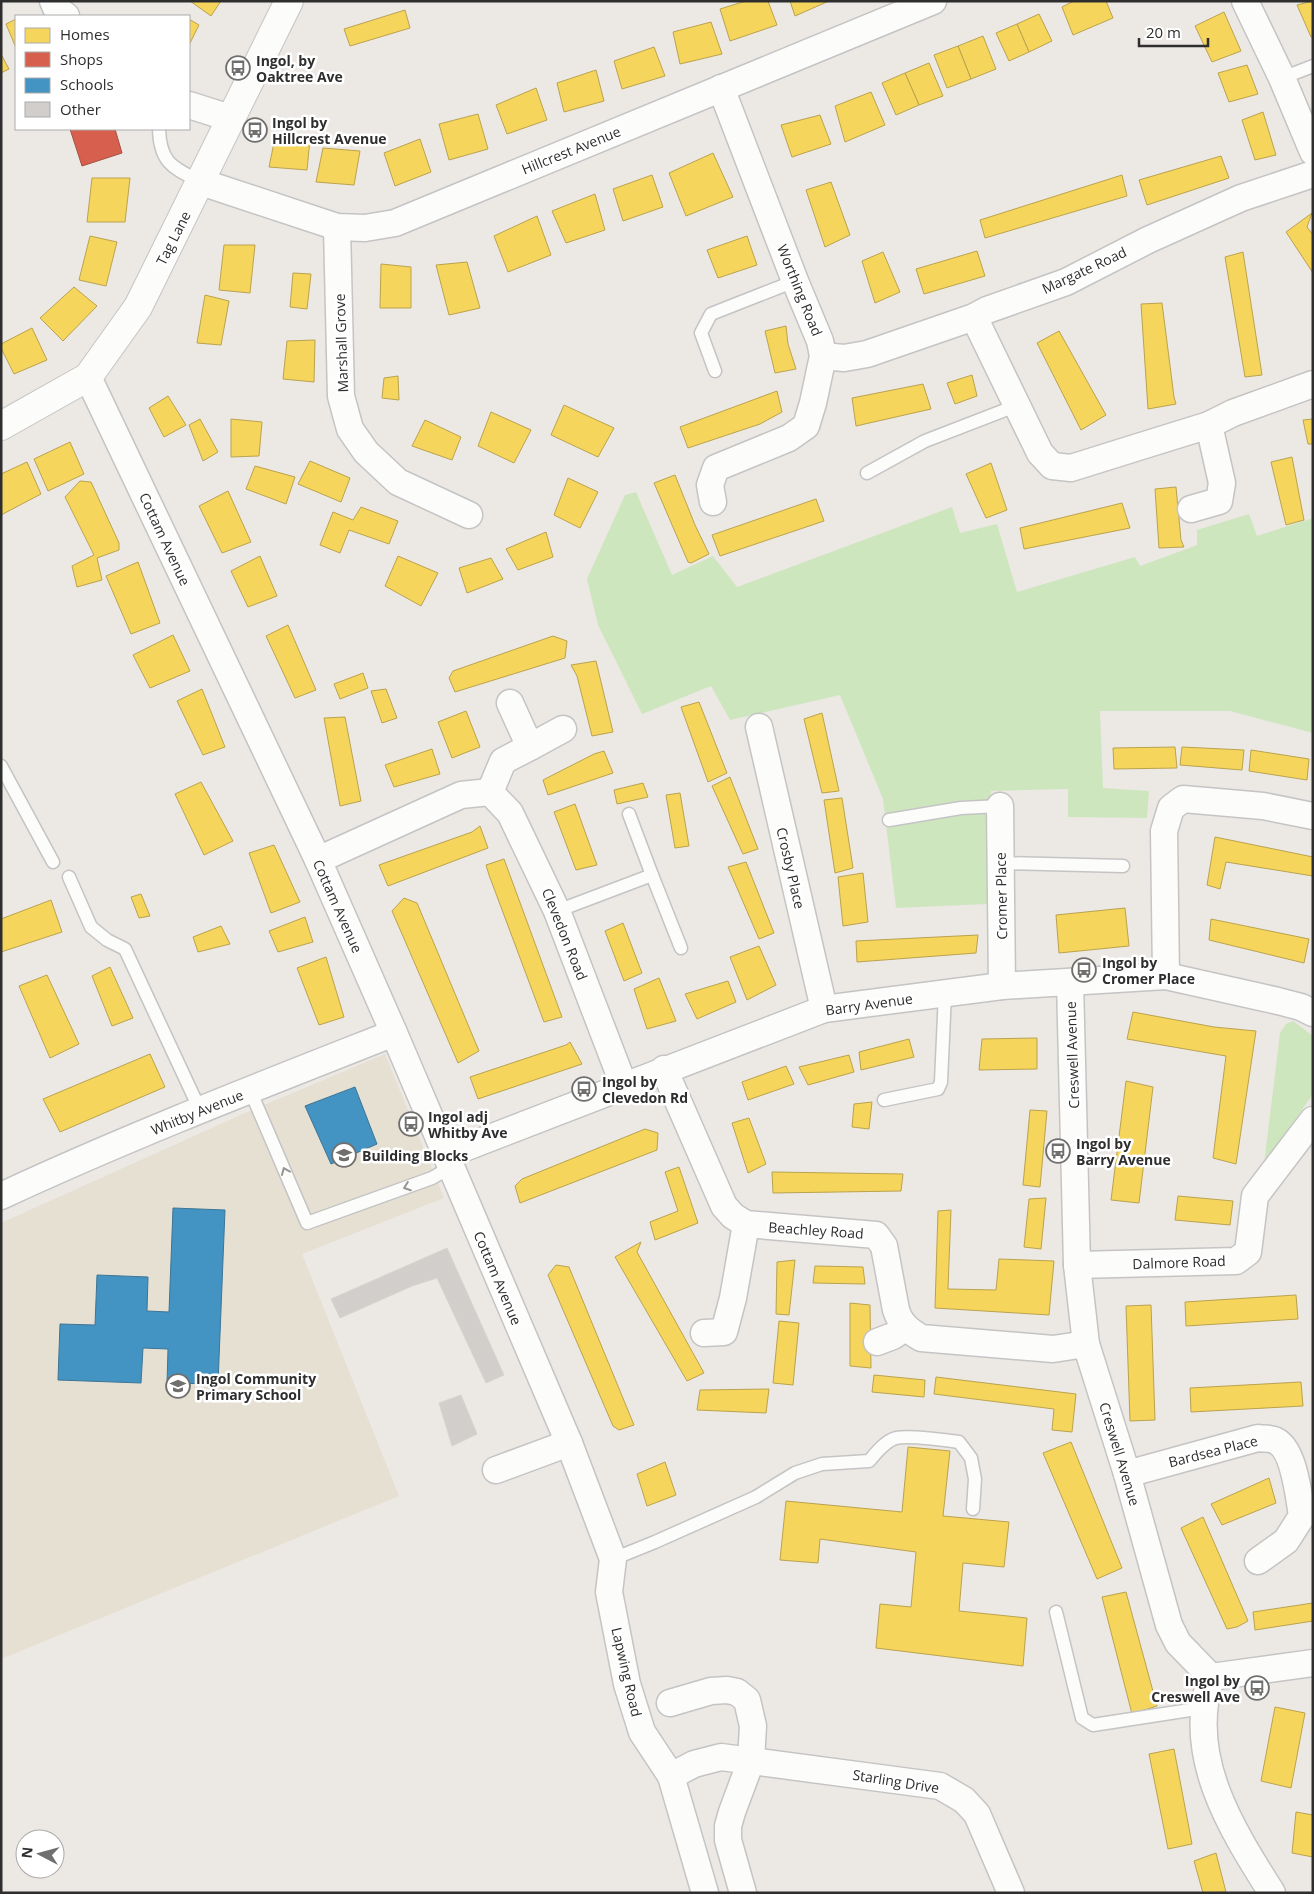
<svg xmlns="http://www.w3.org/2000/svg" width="1314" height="1894" viewBox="0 0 1314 1894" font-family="'Open Sans',sans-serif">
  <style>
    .education { fill: #e6e0d3 }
    .green { fill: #cee6be }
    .homes { fill: #f6d55c; stroke: #baa34e }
    .shops { fill: #d6604d; stroke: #a45144 }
    .schools { fill: #4393c3; stroke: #3d7596 }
    .building { fill: #d1cecb; stroke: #d7d4d0 }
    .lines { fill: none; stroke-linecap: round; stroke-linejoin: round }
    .service-casing { stroke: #c5c4c5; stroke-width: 15 }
    .minor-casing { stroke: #c5c4c5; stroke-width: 29 }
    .secondary-casing { stroke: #c5c4c5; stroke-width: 30 }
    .service { stroke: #fcfcfb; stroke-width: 12 }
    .minor { stroke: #fcfcfb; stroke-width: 26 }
    .secondary { stroke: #fcfcfb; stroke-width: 28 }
    .oneway { stroke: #959594 }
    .labels { text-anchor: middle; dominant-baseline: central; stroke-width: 5; stroke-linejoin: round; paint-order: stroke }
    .poi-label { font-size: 14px; font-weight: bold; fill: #2e2e2e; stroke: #fff; text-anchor: start }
    .street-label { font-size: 14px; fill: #2e2e2e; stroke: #fff }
  </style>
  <rect width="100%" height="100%" fill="#ece8e4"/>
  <polygon class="education" points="385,1054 444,1198 302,1254 399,1496 1,1659 1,1223 245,1113"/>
  <g class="green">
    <polygon points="636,492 672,575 713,556 737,587 952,507 960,533 997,524 1017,592 1135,557 1140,566 1197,545 1197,530 1249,514 1257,536 1313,518 1313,733 1230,711 1100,711 1103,788 1149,791 1147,818 1068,817 1068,789 991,791 988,904 896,908 883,799 840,695 730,720 711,686 642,714 598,625 587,579 625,495"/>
    <polygon points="1293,1021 1313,1036 1313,1094 1264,1164 1280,1033 1286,1024"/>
  </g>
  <g class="homes">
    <polygon points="190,1 221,1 211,16"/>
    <polygon points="746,1 768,1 777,25 730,41 720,9"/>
    <polygon points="790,1 829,1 795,16"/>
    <polygon points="1074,1 1106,1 1113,18 1073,35 1062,7"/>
    <polygon points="1313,1 1313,37 1311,37 1297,5"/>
    <polygon points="405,10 410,28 350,46 344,29"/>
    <polygon points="1224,12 1241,51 1212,62 1195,26"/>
    <polygon points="1039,14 1052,41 1029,52 1017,24"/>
    <polygon points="16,19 16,48 6,24"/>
    <polygon points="189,19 199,25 189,45"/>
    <polygon points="711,22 722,54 680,64 673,32"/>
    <polygon points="1017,24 1029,52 1009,61 996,33"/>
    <polygon points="983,36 996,69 971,79 958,46"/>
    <polygon points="958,46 971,79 947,88 934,55"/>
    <polygon points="654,47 665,76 622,89 614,61"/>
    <polygon points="1,54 9,69 1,73"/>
    <polygon points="929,63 943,96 919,105 905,73"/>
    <polygon points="1247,65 1258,94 1229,102 1218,73"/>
    <polygon points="596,70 604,101 564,112 557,83"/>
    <polygon points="905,73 919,105 896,115 882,83"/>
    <polygon points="536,88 547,120 507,134 496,105"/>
    <polygon points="871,92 885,125 845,142 835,106"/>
    <polygon points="1263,112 1276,155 1255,160 1242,120"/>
    <polygon points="478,114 488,149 449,160 439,124"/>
    <polygon points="820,115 831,144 792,157 781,125"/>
    <polygon points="276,133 310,139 307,170 269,167"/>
    <polygon points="420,139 431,172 395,186 384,153"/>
    <polygon points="323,148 360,151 354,185 316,182"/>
    <polygon points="713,153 733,197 686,216 669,173"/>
    <polygon points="1221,156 1229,178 1147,205 1139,180"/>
    <polygon points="652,175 663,207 623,221 613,189"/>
    <polygon points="1122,175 1127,196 985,238 980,220"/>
    <polygon points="92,178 130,178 125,222 87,222"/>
    <polygon points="831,182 850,235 825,247 806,190"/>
    <polygon points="595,194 605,230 566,243 552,211"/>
    <polygon points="1312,213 1307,227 1313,235 1313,273 1286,232"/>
    <polygon points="537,216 551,255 508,272 494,236"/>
    <polygon points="90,236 117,242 106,286 79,280"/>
    <polygon points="747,236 757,265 718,278 707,250"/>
    <polygon points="224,245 255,245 250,293 219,290"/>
    <polygon points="977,251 985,276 924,294 916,269"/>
    <polygon points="883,252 900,292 875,303 862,261"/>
    <polygon points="1243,252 1262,375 1245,377 1225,257"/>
    <polygon points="467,262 480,308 449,315 436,265"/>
    <polygon points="381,264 411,267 411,308 380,308"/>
    <polygon points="293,273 311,274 307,309 290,307"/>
    <polygon points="74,287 97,306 63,341 40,318"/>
    <polygon points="205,295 229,301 221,345 197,343"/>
    <polygon points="1162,303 1174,397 1176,404 1148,409 1141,304"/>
    <polygon points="786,326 788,344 796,369 775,373 765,331"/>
    <polygon points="32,328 47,360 14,374 1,348 1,344"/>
    <polygon points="1059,331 1106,415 1081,430 1037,343"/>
    <polygon points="315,340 314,382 283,379 287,341"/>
    <polygon points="972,375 977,396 955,404 947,383"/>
    <polygon points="398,376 399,400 382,398 384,378"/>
    <polygon points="923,384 931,409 856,426 852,398"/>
    <polygon points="777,391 782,412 760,424 688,448 680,427"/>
    <polygon points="168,396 186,425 164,437 149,408"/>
    <polygon points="564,405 614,428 598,457 551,435"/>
    <polygon points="491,412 531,430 514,463 478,446"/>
    <polygon points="200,419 218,452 203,461 189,425"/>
    <polygon points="231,419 262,422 259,456 231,457"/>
    <polygon points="1313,419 1313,444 1308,444 1303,420"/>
    <polygon points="425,420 461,437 452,460 412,446"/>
    <polygon points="70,442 84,474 48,491 34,459"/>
    <polygon points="1292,457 1304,520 1286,525 1271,462"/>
    <polygon points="310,461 350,478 341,502 298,484"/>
    <polygon points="27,462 41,494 1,515 1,474"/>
    <polygon points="991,463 1007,510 986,518 966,474"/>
    <polygon points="255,466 295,477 286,504 246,489"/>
    <polygon points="675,475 695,525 709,554 691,563 688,562 654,483"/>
    <polygon points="568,478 598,492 580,528 554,515"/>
    <polygon points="80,481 91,482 119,543 119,550 97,558 102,580 77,587 72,566 94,555 65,497"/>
    <polygon points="1176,487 1181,540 1184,547 1159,548 1155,489"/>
    <polygon points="228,491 251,542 222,553 199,506"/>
    <polygon points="816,499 824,521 720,556 712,535"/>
    <polygon points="1122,503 1130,528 1024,549 1020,528"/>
    <polygon points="361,507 398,521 389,544 349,530 340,553 320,545 333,512 353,520"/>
    <polygon points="546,532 553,557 518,570 506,549"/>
    <polygon points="260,556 277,596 248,607 231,571"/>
    <polygon points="398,556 438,573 421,606 385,586"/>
    <polygon points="491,558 503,579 467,593 459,568"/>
    <polygon points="138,562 160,623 131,634 106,576"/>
    <polygon points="288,625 316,690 295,698 266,636"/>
    <polygon points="173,635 190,671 150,688 133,655"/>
    <polygon points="553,636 567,641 565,658 455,692 449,678 453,671"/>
    <polygon points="596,661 613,732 592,736 577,676 571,665"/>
    <polygon points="363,673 368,688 340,699 334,684"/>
    <polygon points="202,689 225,747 203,755 177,701"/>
    <polygon points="386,689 397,718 382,723 371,691"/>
    <polygon points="699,702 727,773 708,782 681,707"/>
    <polygon points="466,711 480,747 452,758 438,722"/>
    <polygon points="822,713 839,791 822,793 804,719"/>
    <polygon points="345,717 361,801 340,806 324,718"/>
    <polygon points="1175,747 1177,768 1114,769 1113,748"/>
    <polygon points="1182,747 1244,750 1242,770 1180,765"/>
    <polygon points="432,749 440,774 394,787 385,765"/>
    <polygon points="1251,750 1309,759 1307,780 1249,771"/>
    <polygon points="604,751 613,773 548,795 543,780 594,754"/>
    <polygon points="730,777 758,849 743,854 712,786"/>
    <polygon points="201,782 233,841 204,855 175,794"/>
    <polygon points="643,783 648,797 617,804 614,790"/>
    <polygon points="680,793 689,846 675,848 666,795"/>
    <polygon points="842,798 853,868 835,873 824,800"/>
    <polygon points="575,804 597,865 576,870 554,812"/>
    <polygon points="480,826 488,848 388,886 379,865 472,832"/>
    <polygon points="1215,837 1313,857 1313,876 1226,862 1220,889 1207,885"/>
    <polygon points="274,845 300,902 271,913 249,853"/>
    <polygon points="504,859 562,1017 544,1022 489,875 486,865"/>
    <polygon points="746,862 774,933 759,939 728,867"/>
    <polygon points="863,873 868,922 843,926 838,877"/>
    <polygon points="141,894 150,916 139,918 131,897"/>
    <polygon points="404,898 417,903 479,1051 458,1063 392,911"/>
    <polygon points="51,900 62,932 1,952 1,919"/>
    <polygon points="1125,908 1129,946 1059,953 1056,915"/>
    <polygon points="305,917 313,942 278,952 269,931"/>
    <polygon points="1211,919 1309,939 1304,963 1209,940"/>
    <polygon points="623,923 642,973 624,981 605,931"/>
    <polygon points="221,926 230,944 198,952 193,937"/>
    <polygon points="978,935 976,953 857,962 856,941"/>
    <polygon points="759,946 776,985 747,1000 730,957"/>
    <polygon points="326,957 344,1017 319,1025 297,968"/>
    <polygon points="110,967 133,1018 112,1026 92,976"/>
    <polygon points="47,975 79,1044 50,1058 19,986"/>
    <polygon points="659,978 676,1021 647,1029 634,989"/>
    <polygon points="728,981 736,1002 697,1019 685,994"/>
    <polygon points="1133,1012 1214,1027 1256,1031 1236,1164 1213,1158 1226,1056 1127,1039"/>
    <polygon points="1037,1038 1037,1069 979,1070 982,1039"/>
    <polygon points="909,1039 914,1057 861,1070 859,1052"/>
    <polygon points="570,1042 582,1064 478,1099 470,1077 566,1045"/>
    <polygon points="150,1054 165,1087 60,1132 43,1099"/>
    <polygon points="849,1055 854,1072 808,1085 799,1067"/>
    <polygon points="786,1066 794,1084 748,1100 742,1082"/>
    <polygon points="1126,1081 1153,1087 1139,1203 1111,1200"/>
    <polygon points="872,1102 869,1129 852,1127 854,1104"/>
    <polygon points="1030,1110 1047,1111 1040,1187 1023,1185"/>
    <polygon points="749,1118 766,1164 748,1173 732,1123"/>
    <polygon points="645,1129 658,1133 657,1150 520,1203 515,1186 522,1179"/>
    <polygon points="679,1167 698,1223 655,1240 650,1222 678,1211 665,1172"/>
    <polygon points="772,1172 903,1174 901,1191 773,1193"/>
    <polygon points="1178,1196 1233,1201 1230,1225 1175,1220"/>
    <polygon points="1046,1198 1041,1249 1024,1247 1029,1199"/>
    <polygon points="951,1210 948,1289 996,1290 999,1259 1054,1261 1049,1315 935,1308 938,1211"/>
    <polygon points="641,1242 637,1252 704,1373 687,1381 615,1257"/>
    <polygon points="795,1260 789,1315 776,1314 777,1262"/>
    <polygon points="556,1265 569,1267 634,1425 619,1430 613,1426 548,1275"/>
    <polygon points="815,1266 863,1267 865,1284 813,1283"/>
    <polygon points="1296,1295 1298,1319 1186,1326 1185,1302"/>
    <polygon points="850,1303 870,1305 871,1368 850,1366"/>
    <polygon points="1151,1305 1155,1420 1130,1421 1126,1306"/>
    <polygon points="779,1321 799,1323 793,1385 773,1383"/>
    <polygon points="874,1375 925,1380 924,1397 872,1392"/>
    <polygon points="936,1377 1076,1394 1072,1432 1052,1430 1054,1409 934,1394"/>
    <polygon points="1301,1382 1303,1406 1191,1412 1190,1388"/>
    <polygon points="769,1389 766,1413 697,1410 700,1390"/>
    <polygon points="1071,1442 1122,1568 1097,1579 1043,1453"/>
    <polygon points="908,1447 950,1451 943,1516 1009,1522 1004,1567 963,1563 959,1611 1027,1618 1023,1666 876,1648 880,1604 911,1607 916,1552 820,1539 818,1563 780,1560 786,1501 902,1512"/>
    <polygon points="665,1462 676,1495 647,1506 637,1474"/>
    <polygon points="1269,1478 1276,1503 1222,1525 1211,1504"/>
    <polygon points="1203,1517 1248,1621 1237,1627 1227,1629 1181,1528"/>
    <polygon points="1126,1592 1157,1706 1132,1714 1102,1597"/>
    <polygon points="1313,1603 1313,1621 1255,1630 1253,1612"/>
    <polygon points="1275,1707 1305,1713 1291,1788 1261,1781"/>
    <polygon points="1174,1749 1192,1844 1168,1849 1149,1754"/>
    <polygon points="1296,1812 1313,1815 1313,1857 1292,1853"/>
    <polygon points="1216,1853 1226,1892 1203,1893 1194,1861"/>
  </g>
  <polygon class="shops" points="70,129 115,129 122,153 82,166"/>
  <g class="schools">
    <polygon points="355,1087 377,1144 331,1164 305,1106"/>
    <polygon points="173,1208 225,1210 218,1384 167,1383 168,1349 143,1348 141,1383 58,1380 60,1324 95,1325 97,1275 148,1277 147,1311 169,1312"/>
  </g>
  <g class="building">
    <polygon points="447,1248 504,1375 486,1383 437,1278 412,1286 340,1318 331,1299"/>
    <polygon points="461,1395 477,1434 452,1446 439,1403"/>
  </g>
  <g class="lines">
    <g class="service-casing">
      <g id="service">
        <polyline points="1282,78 1313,66"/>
        <path d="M159,129C160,164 174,168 201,182"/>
        <polyline points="715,371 701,333 711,314 795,281"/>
        <polyline points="867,473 925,441 1018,405"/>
        <polyline points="1,766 53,862"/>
        <polyline points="629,814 652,875"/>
        <polyline points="889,820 961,808 1000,806"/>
        <polyline points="1001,863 1123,866"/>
        <polyline points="69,877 91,927 107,940 125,949 200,1110"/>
        <polyline points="557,911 652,875 681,948"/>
        <polyline points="250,1090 307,1223 432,1178 451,1167"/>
        <polyline points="884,1100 938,1089 941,1082 945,993"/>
        <path d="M613,1559L655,1542L756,1497L795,1473L822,1464L869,1461C876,1453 885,1441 896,1438C910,1435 945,1440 959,1442L971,1458L975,1479L973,1509"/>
        <polyline points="1056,1612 1082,1718 1093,1725 1203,1708"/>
      </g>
    </g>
    <g class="minor-casing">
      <g id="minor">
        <polyline points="53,1 56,8 66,16"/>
        <polyline points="1245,1 1282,78 1313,152"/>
        <polyline points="189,105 230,118"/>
        <polyline points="201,182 337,227 365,228 395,223 933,1"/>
        <polyline points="337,227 341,396 350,429 366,452 398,482 469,515"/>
        <polyline points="974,317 1040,453 1052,466 1071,468 1135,448 1209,425 1233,413 1313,384"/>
        <polyline points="823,356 844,358 867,354 974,317 987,310 1066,282 1148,240 1241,198 1313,174"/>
        <polyline points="88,377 318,860 394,1033 569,1443 613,1559 609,1592 627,1684 642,1732 671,1776 705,1893"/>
        <polyline points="713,502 710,485 716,468 789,438 806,426 813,403 823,356 820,341 795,281 721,88"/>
        <polyline points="1191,509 1219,501 1222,483 1209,425"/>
        <polyline points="510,703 530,747 563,729"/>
        <polyline points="759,727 824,1009"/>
        <polyline points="490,792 503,761 530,747"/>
        <polyline points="1000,806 1002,986"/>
        <polyline points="318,860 461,795 490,792 510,813 557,911 624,1086"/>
        <polyline points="1166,976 1164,831 1171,808 1183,799 1263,806 1313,816"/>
        <polyline points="1070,982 1077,1265 1086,1344 1127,1474 1169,1625 1178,1643 1211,1677"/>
        <path d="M664,1069L724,1206L733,1216L746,1224L876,1235L884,1246L896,1310C901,1325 908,1330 921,1338L1053,1349L1086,1344"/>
        <polyline points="446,1155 824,1009 1002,986 1166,976 1278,1001 1301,1007 1313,1013"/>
        <path d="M1,1196C130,1136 262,1085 394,1033"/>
        <polyline points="1077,1265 1236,1261 1248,1252 1255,1196 1313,1120"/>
        <polyline points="704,1333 724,1332 733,1298 746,1224"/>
        <polyline points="877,1342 893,1336 905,1328"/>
        <polyline points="496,1470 569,1443"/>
        <path d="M1127,1474L1258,1438C1263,1439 1270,1438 1274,1440C1294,1447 1299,1497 1302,1516L1286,1541L1258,1561"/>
        <path d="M1211,1677C1185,1756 1231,1828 1272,1893"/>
        <polyline points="1211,1677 1313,1663"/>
        <polyline points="670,1703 711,1691 727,1690 737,1692 747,1700 753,1726 751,1761 732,1812 728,1826 728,1840 743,1893"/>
        <polyline points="671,1776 694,1764 721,1757 940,1786 964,1800 977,1814 1011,1893"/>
      </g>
    </g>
    <g class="secondary-casing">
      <polyline id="secondary" points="1,426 88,377 138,307 289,1"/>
    </g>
    <use href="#service" class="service"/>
    <use href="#minor" class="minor"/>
    <use href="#secondary" class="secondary"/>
  </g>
  <defs><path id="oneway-chevron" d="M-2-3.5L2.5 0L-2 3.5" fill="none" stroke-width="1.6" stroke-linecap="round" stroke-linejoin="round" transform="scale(1.25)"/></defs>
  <g class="oneway">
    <use href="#oneway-chevron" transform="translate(285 1171) rotate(-113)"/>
    <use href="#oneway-chevron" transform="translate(407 1187) rotate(160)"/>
  </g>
  <defs>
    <g id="bus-ring" transform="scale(1.25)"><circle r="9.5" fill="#fff" stroke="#706f6e" stroke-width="1.5"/><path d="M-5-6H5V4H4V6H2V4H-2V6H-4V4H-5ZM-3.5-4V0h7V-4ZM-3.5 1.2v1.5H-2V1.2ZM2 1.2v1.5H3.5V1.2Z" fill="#706f6e"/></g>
    <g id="school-ring" transform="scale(1.25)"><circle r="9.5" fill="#fff" stroke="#706f6e" stroke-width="1.5"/><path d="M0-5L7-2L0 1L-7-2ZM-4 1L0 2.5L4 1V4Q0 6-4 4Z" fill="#706f6e"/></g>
  </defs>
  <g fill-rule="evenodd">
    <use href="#bus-ring" x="238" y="68"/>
    <use href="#bus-ring" x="255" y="130"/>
    <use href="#bus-ring" x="1084" y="970"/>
    <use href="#bus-ring" x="584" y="1089"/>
    <use href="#bus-ring" x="411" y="1124"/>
    <use href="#bus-ring" x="1058" y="1151"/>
    <use href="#school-ring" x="344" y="1155"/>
    <use href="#school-ring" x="178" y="1386"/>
    <use href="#bus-ring" x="1257" y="1688"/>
  </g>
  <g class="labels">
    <g class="poi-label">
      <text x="256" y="60">Ingol, by<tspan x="256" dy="16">Oaktree Ave</tspan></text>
      <text x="272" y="122">Ingol by<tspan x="272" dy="16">Hillcrest Avenue</tspan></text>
      <text x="1102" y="962">Ingol by<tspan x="1102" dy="16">Cromer Place</tspan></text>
      <text x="602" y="1081">Ingol by<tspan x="602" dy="16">Clevedon Rd</tspan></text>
      <text x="428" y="1116">Ingol adj<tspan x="428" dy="16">Whitby Ave</tspan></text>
      <text x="1076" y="1143">Ingol by<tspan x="1076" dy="16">Barry Avenue</tspan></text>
      <text x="362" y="1155">Building Blocks</text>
      <text x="196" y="1378">Ingol Community<tspan x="196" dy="16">Primary School</tspan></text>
      <text x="1240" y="1680" text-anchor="end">Ingol by<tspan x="1240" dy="16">Creswell Ave</tspan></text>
    </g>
    <g class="street-label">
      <text transform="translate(571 150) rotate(-22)">Hillcrest Avenue</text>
      <text transform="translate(173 238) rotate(-63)">Tag Lane</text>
      <text transform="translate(1084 270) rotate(-25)">Margate Road</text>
      <text transform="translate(800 290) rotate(68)">Worthing Road</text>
      <text transform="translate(341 343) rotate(-92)">Marshall Grove</text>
      <text transform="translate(165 539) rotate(65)">Cottam Avenue</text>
      <text transform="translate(791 868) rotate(77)">Crosby Place</text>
      <text transform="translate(1001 896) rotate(-91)">Cromer Place</text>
      <text transform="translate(338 906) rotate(66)">Cottam Avenue</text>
      <text transform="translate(565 934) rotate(68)">Clevedon Road</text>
      <text transform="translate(869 1004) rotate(-8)">Barry Avenue</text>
      <text transform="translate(1072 1055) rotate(-92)">Creswell Avenue</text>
      <text transform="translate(197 1112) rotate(-22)">Whitby Avenue</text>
      <text transform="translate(816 1230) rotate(4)">Beachley Road</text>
      <text transform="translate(1179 1262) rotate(-2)">Dalmore Road</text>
      <text transform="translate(498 1278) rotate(67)">Cottam Avenue</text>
      <text transform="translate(1213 1451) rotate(-14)">Bardsea Place</text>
      <text transform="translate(1120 1454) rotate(73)">Creswell Avenue</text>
      <text transform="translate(627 1672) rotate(77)">Lapwing Road</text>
      <text transform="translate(896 1781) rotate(9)">Starling Drive</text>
    </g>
  </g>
  <rect width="1314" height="1894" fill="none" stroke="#2e2e2e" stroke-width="5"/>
  <rect x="15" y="15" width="175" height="115" fill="#ffffff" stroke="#ababab"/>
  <rect x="25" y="28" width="25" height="15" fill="#f6d55c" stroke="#ababab"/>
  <text x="60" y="40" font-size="15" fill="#2e2e2e">Homes</text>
  <rect x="25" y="52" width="25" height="15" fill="#d6604d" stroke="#ababab"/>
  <text x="60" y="65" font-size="15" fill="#2e2e2e">Shops</text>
  <rect x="25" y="78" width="25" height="15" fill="#4393c3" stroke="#ababab"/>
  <text x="60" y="90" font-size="15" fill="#2e2e2e">Schools</text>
  <rect x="25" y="102" width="25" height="15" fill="#d1cecb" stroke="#ababab"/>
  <text x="60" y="115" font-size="15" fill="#2e2e2e">Other</text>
  <g transform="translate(40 1854) rotate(276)"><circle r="24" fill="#ffffff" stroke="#ababab"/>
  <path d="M0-4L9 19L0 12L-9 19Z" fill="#706f6e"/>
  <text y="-8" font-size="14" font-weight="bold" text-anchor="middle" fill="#2e2e2e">N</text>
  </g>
  <path d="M1139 38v8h69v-8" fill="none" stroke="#2e2e2e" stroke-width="2.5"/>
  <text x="1146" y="38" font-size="15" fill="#2e2e2e" stroke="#ffffff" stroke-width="4" paint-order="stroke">20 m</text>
</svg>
